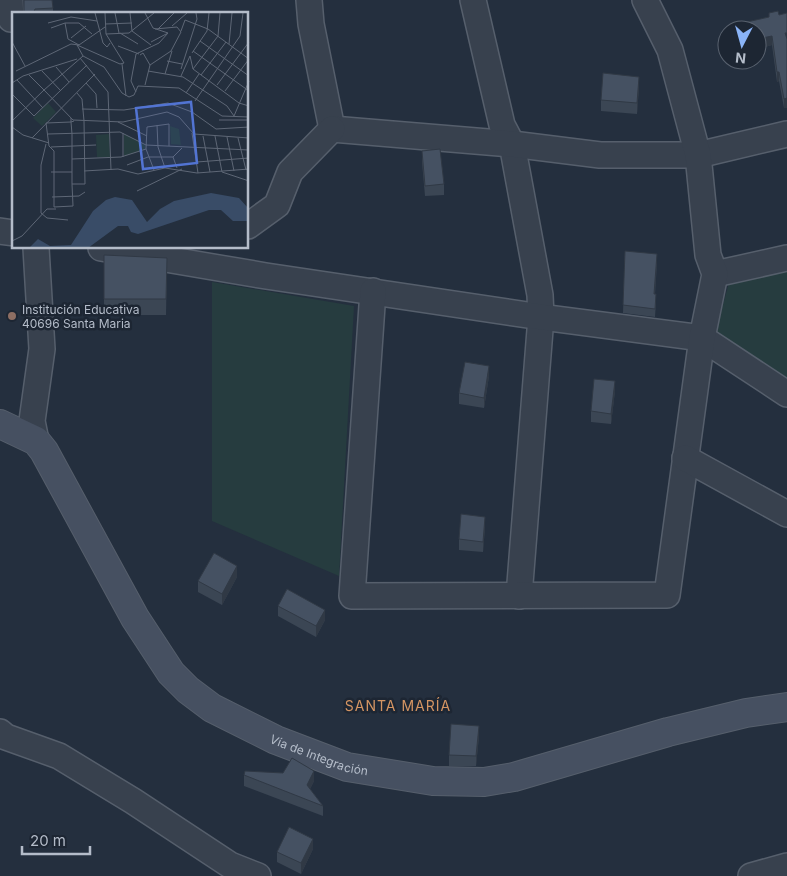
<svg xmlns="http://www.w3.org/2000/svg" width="787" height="876" viewBox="0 0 787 876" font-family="Inter,sans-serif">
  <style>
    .green { fill: #263c3f }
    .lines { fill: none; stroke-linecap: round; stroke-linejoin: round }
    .minor-casing { stroke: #565f6c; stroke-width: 28 }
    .secondary-casing { stroke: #565f6c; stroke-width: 30 }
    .minor { stroke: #38414e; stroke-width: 25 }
    .secondary { stroke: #465061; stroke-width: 28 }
    .wall { fill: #3b4654 }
    .shaded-wall { fill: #303945 }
    .building { fill: #455162; stroke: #303945 }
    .education-dot { fill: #8d6e63; stroke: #1d2633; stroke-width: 2 }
    .labels { text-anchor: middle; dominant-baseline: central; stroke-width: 5; stroke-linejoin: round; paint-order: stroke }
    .poi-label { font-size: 12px; fill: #b4bcc9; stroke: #1d2633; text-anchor: start }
    .street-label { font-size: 12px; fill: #b4bcc9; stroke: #1d2633 }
    .neighbourhood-label { font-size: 14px; letter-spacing: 1px; fill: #d59563; stroke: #1d2633 }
    .inset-road { fill: none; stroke: #5e6776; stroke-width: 1 }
    .view { fill: #5274d3; fill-opacity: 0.15; stroke: #5274d3; stroke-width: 2.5 }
    .inset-edge { fill: none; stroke: #b4bcc9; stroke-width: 2.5 }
  </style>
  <rect width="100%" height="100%" fill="#242f3e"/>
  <g class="green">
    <polygon points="787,270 787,381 715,333 729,283"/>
    <polygon points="212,282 354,306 339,576 212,521"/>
  </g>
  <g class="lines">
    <g class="minor-casing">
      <g id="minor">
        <polyline points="10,0 11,19"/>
        <polyline points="309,0 311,24 332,129"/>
        <polyline points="473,0 502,125 512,144 540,295 541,317 519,596"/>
        <polyline points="332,129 512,144 600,155 698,155 787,134"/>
        <polyline points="248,226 277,205 290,172 332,129"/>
        <polyline points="0,231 14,233"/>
        <polyline points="36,248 42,349 32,421 36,441"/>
        <polyline points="101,248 266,276 541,317 702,338 787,394"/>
        <polyline points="715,274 787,258"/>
        <polyline points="373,291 352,596 667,595 702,338 715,274 708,255 698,155 670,50 645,0"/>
        <polyline points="685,458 787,514"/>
        <polyline points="0,732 6,737 59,756 133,801 230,865 258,876"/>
        <polyline points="751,876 787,866"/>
      </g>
    </g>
    <g class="secondary-casing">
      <g id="secondary">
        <path id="s1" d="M0,424L36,441L44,451L135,618L171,673L188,690L212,708L276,740L347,767L433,781L484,782L514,777L668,732L746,713L787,707"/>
      </g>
    </g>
    <use href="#minor" class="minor"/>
    <use href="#secondary" class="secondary"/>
  </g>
  <g class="wall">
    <polygon points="23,0 53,8 53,14 24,14"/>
    <polygon points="769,13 779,15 787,13 784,108 779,81 777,82 772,45 757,49 757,30 738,30 738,24 769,17"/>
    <polygon points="639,87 637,114 601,111 601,100"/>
    <polygon points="422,151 444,184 444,195 425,196 422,162"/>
    <polygon points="625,251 657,263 655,294 656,302 655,317 623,313"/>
    <polygon points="104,255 167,258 166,315 104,315"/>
    <polygon points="489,376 484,408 459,404 459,393"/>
    <polygon points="615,391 611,424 591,422 591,411"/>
    <polygon points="485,527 483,552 459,550 459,539"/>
    <polygon points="237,577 222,605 198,592 198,581"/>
    <polygon points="278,606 325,620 316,637 278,616"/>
    <polygon points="479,736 476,766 449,766 449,755"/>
    <polygon points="244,775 314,781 310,789 323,806 323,816 244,786"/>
    <polygon points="313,849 301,874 277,862 277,852"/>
  </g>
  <g class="shaded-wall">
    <polygon points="772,36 772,45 757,49 757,39"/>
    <polygon points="777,72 779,72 779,81 777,82"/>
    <polygon points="639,77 639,87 637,114 637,103"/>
    <polygon points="787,98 787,108 784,108 784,99"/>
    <polygon points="657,254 657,263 654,302 654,294"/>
    <polygon points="489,366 489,376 484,408 484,398"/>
    <polygon points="615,381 615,391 611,424 611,414"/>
    <polygon points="485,517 485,527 483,552 483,542"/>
    <polygon points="237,566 237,577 222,605 222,594"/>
    <polygon points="325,610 325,620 316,637 316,626"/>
    <polygon points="479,726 479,736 476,766 476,756"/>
    <polygon points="314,771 314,781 307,795 307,785"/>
    <polygon points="313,839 313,849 301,874 301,863"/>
  </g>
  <g class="building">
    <polygon points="24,0 52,0 53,8 35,9 33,14 24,14"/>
    <polygon points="778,11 779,15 787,13 787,33 785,33 787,39 787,98 784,99 779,72 777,72 772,36 757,39 757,30 739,30 738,24 769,17 769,13"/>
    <polygon points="603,73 639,77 637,103 601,100"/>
    <polygon points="440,149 444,184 425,186 422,151"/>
    <polygon points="625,251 657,254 654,294 656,294 655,309 623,305"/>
    <polygon points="104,255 167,258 166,299 104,299"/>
    <polygon points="465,362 489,366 484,398 459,393"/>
    <polygon points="594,379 615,381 611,414 591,411"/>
    <polygon points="461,514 485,517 483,542 459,539"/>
    <polygon points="214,553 237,566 222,594 198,581"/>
    <polygon points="287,589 325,610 316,626 278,606"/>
    <polygon points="451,724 479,726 476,756 449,755"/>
    <polygon points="292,758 314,771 307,785 323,806 244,775 245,771 283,773"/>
    <polygon points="289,827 313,839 301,863 277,852"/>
  </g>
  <circle class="education-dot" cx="12" cy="316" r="5"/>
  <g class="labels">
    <g class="poi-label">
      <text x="22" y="309">Institución Educativa<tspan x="22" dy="14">40696 Santa Maria</tspan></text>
    </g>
    <g class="street-label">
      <text stroke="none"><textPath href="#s1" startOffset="480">Vía de Integración</textPath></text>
    </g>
    <g class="neighbourhood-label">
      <text x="398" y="705">SANTA MARÍA</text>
    </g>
  </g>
  <g transform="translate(12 12)">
    <rect width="236" height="236" fill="#242f3e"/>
    <path d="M36,91L44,100L30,114L21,106ZM158,114L167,117L169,133L159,132ZM97,122L98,145H85L84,123ZM112,122L133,133V137L112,144Z" fill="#263c3f"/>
    <path d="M199,181L227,186L236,196V209H221L209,198H197L126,222L119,220L116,214H106L76,236H17L26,227L38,234L59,233L81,199L94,188L103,185L120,188L135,210L148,197L162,189Z" fill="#394c67"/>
    <path class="inset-road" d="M83,1L91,31L95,35L98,31M93,1L94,22L112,51L108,52L65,33L71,44L32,78L61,108L111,110L155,100L167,105L182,122L237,126M103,1L107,21M118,1L120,19M133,1L141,16L156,21M36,11L59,5L85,9M53,11L56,27L67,33M93,12L120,11M160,14L175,1M39,16L53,11H67L80,22M146,17L162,1M120,19L139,33M169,19L173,8L196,17L237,47M108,21L126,32M94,22L117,21L142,1M59,26L74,14M188,29L237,64M0,30L13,54M139,30L156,21M217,32L220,1M67,33L93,15M106,34L127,42M181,39L237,79M180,41L195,19L197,1M128,43L131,41L138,53M71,44L92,55L110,81L117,85L122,83L126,74L167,76L210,104L237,105M68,46L96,80L99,158M155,49L170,52M110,52L114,84M44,55L57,70M169,57L185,7L184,1M181,57L206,24L208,1M4,59L59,32L67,33M30,59L49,79M136,59L171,65L215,94L222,104M153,62L160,39M189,63L214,30M169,64L178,44L181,57L227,91L237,94M5,68L31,96M0,71L11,64L65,47M74,71L84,82L85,96M133,73L138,53L159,39L169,20L165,15L143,17M205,73L237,30M213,79L237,47M124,80L119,69L124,42L147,31L156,21M174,81L187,62M0,82L22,104L75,53M183,89L228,24L231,1M70,97L112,98L156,91L180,100L204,117L237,115M222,104L237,69M59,106V110L60,122V172L61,194L42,195V139L37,134L34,111L59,110L62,109M207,108H237M0,109L32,78L17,63M106,110L135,124M145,113L146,135L153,156M0,115L11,123L37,131M180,121L186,161M36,122L108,120L134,133L237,138M191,124L198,160M203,124L210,160L237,169M215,125L222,159M20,126L83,62M226,126L234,158M34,132L29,153V201L35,206L56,208M39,135L84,133M111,145V121M60,147L109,145L134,137M185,150L237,146M115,153L136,145H161M165,156L161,145L170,136M142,158L134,137L135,115L157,112V134M72,159L106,157L126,162L153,156L185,161L237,157M39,160H60M60,172H73L72,109L70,87L65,81M125,179L170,157M40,185L67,184L73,180M0,229L10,224L35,197H44"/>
    <path class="view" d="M179,90L185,151L131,157L124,96Z"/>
    <rect width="236" height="236" class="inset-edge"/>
  </g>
  <g transform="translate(742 45) rotate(186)"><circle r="24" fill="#1d2633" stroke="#59626f"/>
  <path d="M0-4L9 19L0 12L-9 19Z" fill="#8ab4f8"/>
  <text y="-8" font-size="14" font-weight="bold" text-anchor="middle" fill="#b4bcc9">N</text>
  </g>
  <path d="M22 846v8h68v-8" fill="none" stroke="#b4bcc9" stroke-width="2.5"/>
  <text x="30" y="846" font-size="15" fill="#b4bcc9" stroke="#1d2633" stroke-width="4" paint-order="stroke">20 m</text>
</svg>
